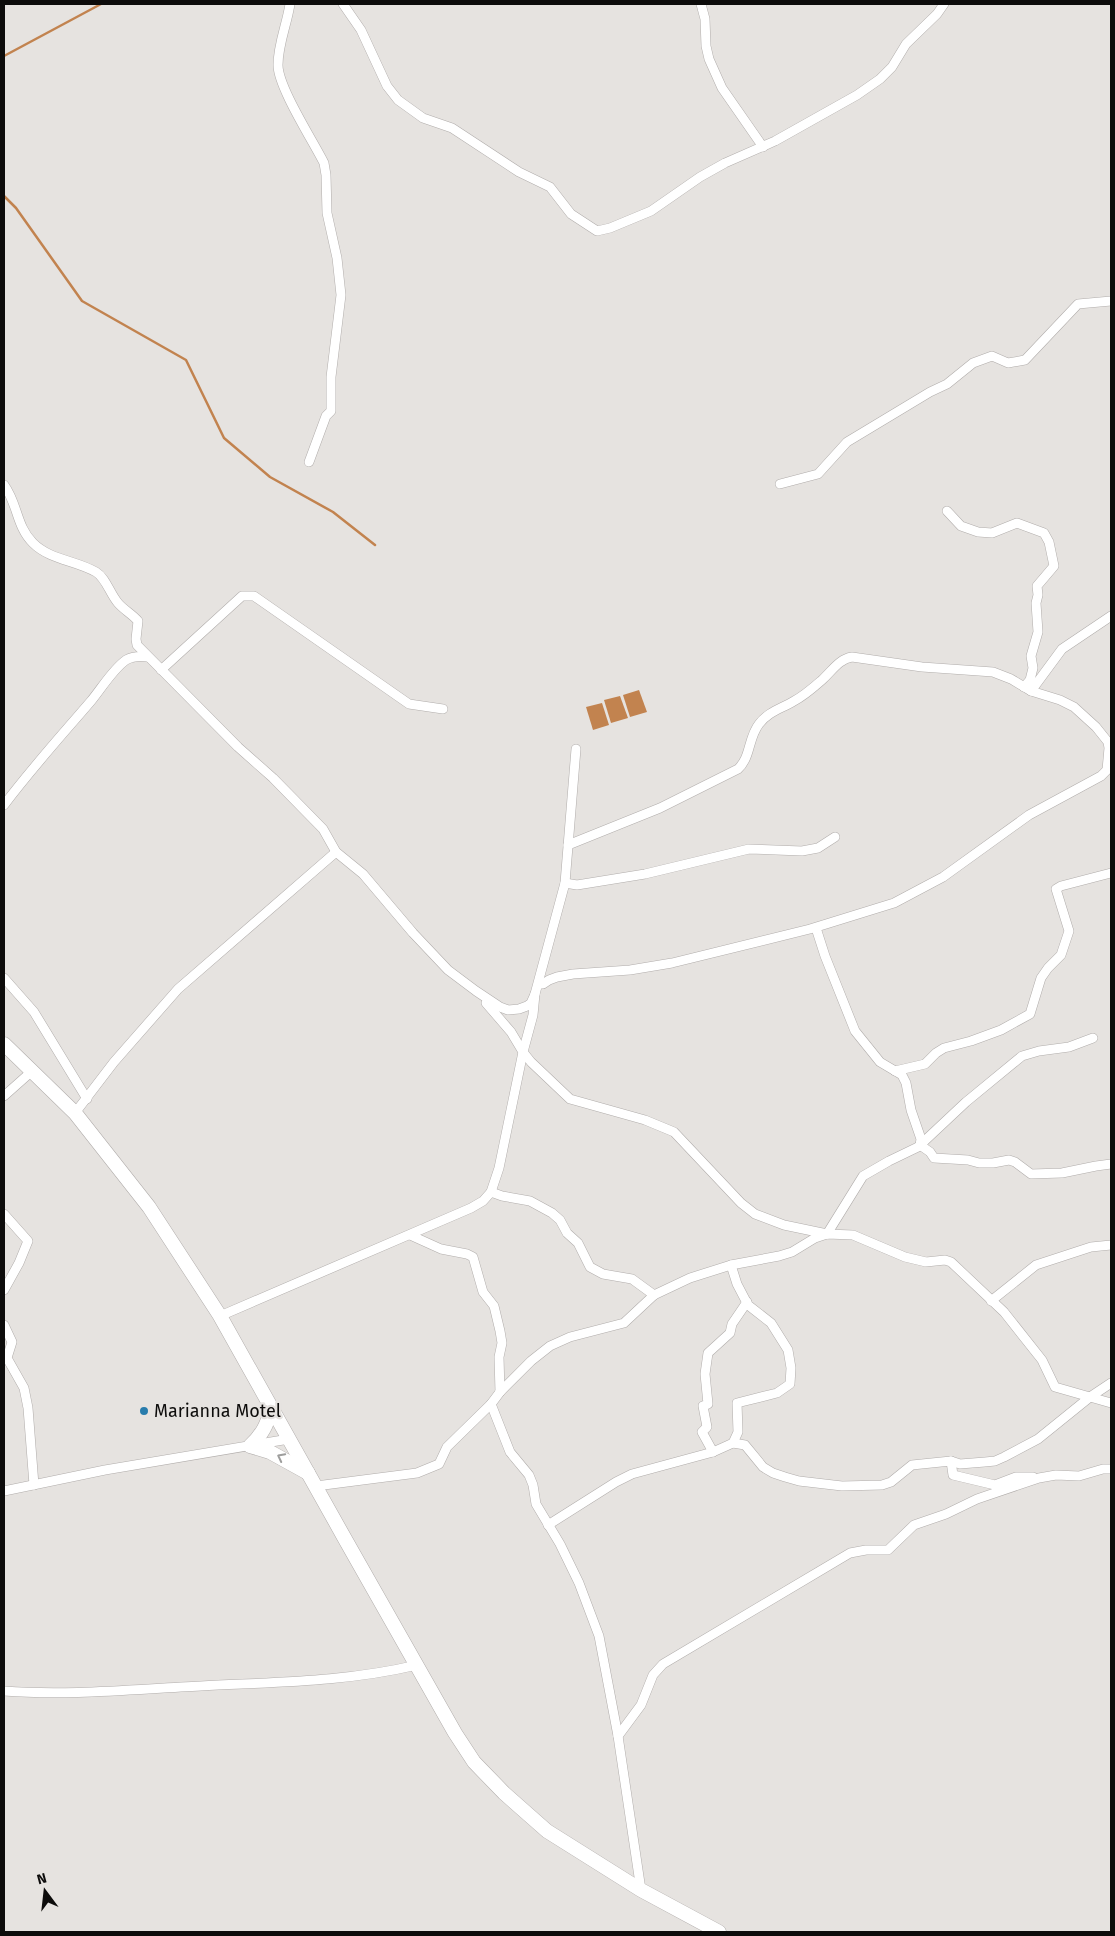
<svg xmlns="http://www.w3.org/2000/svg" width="1115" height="1936" viewBox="0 0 1115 1936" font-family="'Fira Sans',sans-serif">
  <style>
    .water { fill: #c2834f }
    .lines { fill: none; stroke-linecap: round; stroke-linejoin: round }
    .stream { stroke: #c2834f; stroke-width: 2.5 }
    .street-casing { stroke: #b1adab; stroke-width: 10 }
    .secondary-casing { stroke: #b1adab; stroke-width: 15 }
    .street { stroke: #fff; stroke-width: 9 }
    .secondary { stroke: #fff; stroke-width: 14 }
    .oneway { stroke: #9e9e9d }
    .poi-dot { fill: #287cac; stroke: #e6e3e0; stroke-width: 2 }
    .labels { text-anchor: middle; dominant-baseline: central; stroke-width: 4.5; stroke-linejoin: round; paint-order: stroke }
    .poi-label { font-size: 18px; fill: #0d0c0b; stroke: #e6e3e0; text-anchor: start }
  </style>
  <rect width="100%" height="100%" fill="#e6e3e0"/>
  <g class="water">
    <polygon points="639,690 647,712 630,717 623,695"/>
    <polygon points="620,696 628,718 611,723 604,700"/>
    <polygon points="602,703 609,725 593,730 586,707"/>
  </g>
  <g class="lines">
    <g class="stream">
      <polyline points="4,56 101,4"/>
      <polyline points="4,196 16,208 82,301 186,360 224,438 270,477 333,512 375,545"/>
    </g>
    <g class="street-casing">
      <g id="street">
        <path d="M290,4C287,24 278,44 278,65C278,87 313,141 324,163L326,175L327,213L337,258L341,295L331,377V411L326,416L309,462"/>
        <polyline points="343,4 361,30 387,86 398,100 423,118 452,128 519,172 550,187 571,214 597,231 610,228 651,211 700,177 725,163 775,141 857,95 880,79 892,67 906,44 937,14 944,4"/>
        <polyline points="701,4 705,19 706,46 709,59 722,88 763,147"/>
        <polyline points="780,484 818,474 847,442 930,392 947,384 973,363 992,356 1008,363 1025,360 1078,304 1111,301"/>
        <path d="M4,485C18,504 16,526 33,543C50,560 75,560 96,572C106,578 110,594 118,603C124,610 132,614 138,621L136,639L137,645L238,747L273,778L323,829L336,852L363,874L413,933L448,970L476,991L500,1007L508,1010L519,1009L527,1006L531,1003L535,994"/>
        <polyline points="947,511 961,526 978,532 992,533 1017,523 1044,533 1049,542 1054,566 1037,586 1038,595 1036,603 1038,632 1031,656 1033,668 1030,680 1024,687"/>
        <polyline points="161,670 242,596 254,596 409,704 443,709"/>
        <polyline points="1031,691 1062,649 1111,616"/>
        <polyline points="576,749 565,883 535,994 533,1015 523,1052 531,1062 570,1099 645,1120 674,1132 741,1203 755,1214 784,1225 827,1234"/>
        <path d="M4,805C31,769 61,736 91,701C101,689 113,669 126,660C133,656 141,656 148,657"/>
        <polyline points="565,883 577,885 645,874 749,849 802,851 818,848 835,837"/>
        <polyline points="816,928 825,956 855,1031 880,1062 902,1075 906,1083 911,1110 921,1139 920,1145"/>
        <polyline points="4,978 34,1012 87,1099"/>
        <path d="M539,984H543L549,980L557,977L573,974L630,970L672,963L810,929L894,903L943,877L1029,815L1101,776L1107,770L1109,748L1108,742L1096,727L1074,707L1060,700L1031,691L1011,679L993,672L922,667L852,657C839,659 832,671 822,680C814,687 804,696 794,701C781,709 769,711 759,724C748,738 751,757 738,769L660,808L568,845"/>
        <polyline points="895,1071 925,1064 936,1053 944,1048 971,1041 1001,1030 1030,1014 1041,978 1048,968 1061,955 1069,931 1056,889 1061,886 1111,873"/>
        <polyline points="4,1096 31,1072"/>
        <polyline points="75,1113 114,1062 178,989 336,852"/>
        <polyline points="920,1145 930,1152 934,1158 968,1160 979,1163 993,1163 1009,1160 1015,1162 1031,1174 1062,1173 1096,1166 1111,1164"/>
        <polyline points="491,1192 502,1196 530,1201 552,1213 560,1220 567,1233 578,1243 590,1267 603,1274 632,1279 654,1295"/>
        <polyline points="4,1214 28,1241 19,1263 4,1290"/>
        <polyline points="827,1234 863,1176 889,1161 918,1147 966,1102 1022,1056 1039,1051 1069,1047 1093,1038"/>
        <polyline points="410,1235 441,1249 467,1254 473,1257 483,1292 494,1306 500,1331 502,1343 499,1357 500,1392"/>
        <polyline points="731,1265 737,1284 748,1305 771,1323 788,1350 791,1368 790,1384 777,1393 737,1403 738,1432 733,1443"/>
        <polyline points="991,1301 1036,1265 1091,1247 1111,1245"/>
        <polyline points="220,1316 471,1208 483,1201 491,1192 499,1168 523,1052 511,1032 486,1003"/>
        <polyline points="4,1325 12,1342 7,1358 24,1388 28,1408 34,1485"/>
        <polyline points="491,1404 510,1452 529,1475 533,1485 536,1504 560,1544 579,1583 599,1636 618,1736 641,1890"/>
        <polyline points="713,1452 702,1432 707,1427 703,1406 708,1404 705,1374 708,1353 730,1333 732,1324 747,1302"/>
        <polyline points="951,1461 953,1475 995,1485 1016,1477 1033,1477"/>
        <polyline points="316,1486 417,1473 439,1464 447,1447 491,1404 500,1392 531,1361 550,1346 570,1337 624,1323 654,1295 690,1278 731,1265 779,1256 792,1252 815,1238 827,1234 853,1235 905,1257 926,1262 945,1260 951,1262 1004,1312 1042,1360 1055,1387 1111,1403"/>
        <polyline points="4,1491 105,1470 289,1439"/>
        <polyline points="548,1525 616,1482 632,1474 713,1452 733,1443 745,1445 763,1467 773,1473 785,1477 799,1481 842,1486 882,1485 891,1482 912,1465 951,1461 960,1464 985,1462 995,1461 1004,1457 1038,1439 1090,1397 1111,1383"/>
        <path d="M4,1691C69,1696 136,1689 201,1686C274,1682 346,1682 417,1665"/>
        <polyline points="618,1736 641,1705 653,1675 663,1664 850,1553 866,1550 888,1550 914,1525 946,1514 977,1499 1039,1478 1056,1475 1079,1476 1103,1469 1111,1469"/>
      </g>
    </g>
    <g class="secondary-casing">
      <g id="secondary">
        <polyline points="4,1044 75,1113 149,1207 220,1316 345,1539 455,1733 474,1762 504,1793 547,1831 641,1890 719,1932"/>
        <path d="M272,1408C267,1424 263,1434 250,1446L270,1452L308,1473"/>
      </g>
    </g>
    <use href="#street" class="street"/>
    <use href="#secondary" class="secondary"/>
  </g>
  <defs><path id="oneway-chevron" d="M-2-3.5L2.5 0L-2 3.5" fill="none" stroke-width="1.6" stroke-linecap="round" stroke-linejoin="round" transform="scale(1.25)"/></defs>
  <use class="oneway" href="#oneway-chevron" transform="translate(281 1457) rotate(-153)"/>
  <circle class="poi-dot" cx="144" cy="1411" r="5"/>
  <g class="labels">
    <g class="poi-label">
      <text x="154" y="1411">Marianna Motel</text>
    </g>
  </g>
  <rect width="1115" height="1936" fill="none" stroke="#0d0c0b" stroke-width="10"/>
  <g transform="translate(45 1891) rotate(345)" stroke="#e6e3e0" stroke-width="4" paint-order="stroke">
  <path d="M0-4L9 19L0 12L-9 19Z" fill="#0d0c0b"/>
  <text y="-8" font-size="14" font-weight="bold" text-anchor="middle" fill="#0d0c0b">N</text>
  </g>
</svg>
